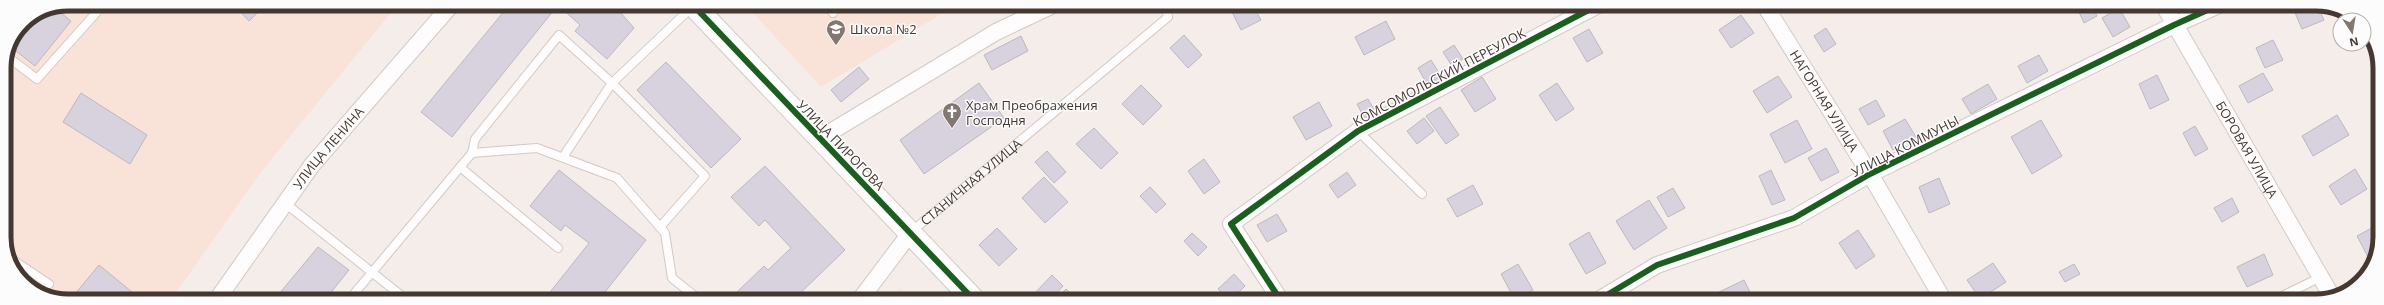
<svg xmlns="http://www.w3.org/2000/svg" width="2384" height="305" viewBox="0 0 2384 305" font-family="'Open Sans',sans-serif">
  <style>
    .built { fill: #f9e3d8 }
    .building { fill: #d7d2de; stroke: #bcb9bd }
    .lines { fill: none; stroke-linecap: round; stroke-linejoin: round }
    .lane-casing { stroke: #d3c9c4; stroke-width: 10 }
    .street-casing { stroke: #d3c9c4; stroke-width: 18 }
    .secondary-casing { stroke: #d3c9c4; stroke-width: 24 }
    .lane { stroke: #fefcfc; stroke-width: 8 }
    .street { stroke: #fefcfc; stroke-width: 16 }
    .secondary { stroke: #fefcfc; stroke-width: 22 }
    .cycleway-casing { stroke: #fcfcfc; stroke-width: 8 }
    .cycleway { stroke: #1b5e20; stroke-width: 6 }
    .labels { text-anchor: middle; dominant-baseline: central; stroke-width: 3; stroke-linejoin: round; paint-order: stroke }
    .poi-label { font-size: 13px; fill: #453831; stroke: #fcfcfc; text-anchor: start }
    .street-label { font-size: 13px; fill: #453831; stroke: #fcfcfc }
    .rim { fill: none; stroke: #453831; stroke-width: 5 }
  </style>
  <rect width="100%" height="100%" fill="#f5edea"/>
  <g class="built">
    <polygon points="68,4 398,4 262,171 170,301 60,300 26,285 6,254 4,67 23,22"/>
    <polygon points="745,4 958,4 821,87"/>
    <polygon points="900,288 912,301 886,301"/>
  </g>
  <g class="building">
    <polygon points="233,4 266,4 249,21"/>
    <polygon points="510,4 613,4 634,28 607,59 575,31 580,25 558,5 452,137 421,112"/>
    <polygon points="1228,4 1252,4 1261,20 1241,30"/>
    <polygon points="1288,4 1297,4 1289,8"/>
    <polygon points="2089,4 2091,4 2097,16 2084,23 2078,10"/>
    <polygon points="2302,5 2317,5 2324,20 2302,29 2293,8"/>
    <polygon points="2119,8 2130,27 2113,37 2102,18"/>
    <polygon points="56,9 71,21 35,66 12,48 23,22"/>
    <polygon points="1741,15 1754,33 1731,48 1719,30"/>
    <polygon points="1386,21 1395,39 1364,55 1355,37"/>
    <polygon points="1826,28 1836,44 1824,52 1814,36"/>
    <polygon points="1589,29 1603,53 1587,62 1573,38"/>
    <polygon points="1184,35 1202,55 1188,68 1170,48"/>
    <polygon points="1021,36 1028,51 992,70 984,55"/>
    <polygon points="2273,40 2283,60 2265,68 2256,48"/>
    <polygon points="1454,45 1463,59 1452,66 1443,52"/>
    <polygon points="2039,55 2048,71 2027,83 2018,66"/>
    <polygon points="1431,60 1441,76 1427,84 1418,68"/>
    <polygon points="666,62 741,139 711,168 637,90"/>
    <polygon points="859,67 869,79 841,102 831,90"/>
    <polygon points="2263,73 2273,90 2248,103 2239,86"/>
    <polygon points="2157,75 2169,100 2150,109 2139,84"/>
    <polygon points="1778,76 1792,97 1767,113 1753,91"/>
    <polygon points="1482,77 1496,99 1475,112 1461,90"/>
    <polygon points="979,83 1004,118 924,174 900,140"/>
    <polygon points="1557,83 1574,109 1556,121 1539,95"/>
    <polygon points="1988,84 1997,99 1971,114 1962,99"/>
    <polygon points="1141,85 1162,106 1143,125 1122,104"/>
    <polygon points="81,93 147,135 130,164 63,122"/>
    <polygon points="1368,99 1377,115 1366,121 1357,104"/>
    <polygon points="1876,100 1885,116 1868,125 1859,109"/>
    <polygon points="1319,102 1332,126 1306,140 1293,117"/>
    <polygon points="1440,107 1459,135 1446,144 1426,116"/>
    <polygon points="2337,115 2349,135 2313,156 2302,136"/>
    <polygon points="1424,118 1434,131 1417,144 1407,131"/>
    <polygon points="1905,119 1916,137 1893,150 1883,131"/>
    <polygon points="1797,120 1812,149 1785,163 1770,134"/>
    <polygon points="2041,120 2062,156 2032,174 2011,137"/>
    <polygon points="2195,126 2208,149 2195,156 2183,133"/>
    <polygon points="1094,128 1118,153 1101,169 1076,144"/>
    <polygon points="1826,148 1839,172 1821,181 1808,158"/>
    <polygon points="1047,151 1066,172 1054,183 1035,162"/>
    <polygon points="1204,159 1220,182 1204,194 1188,171"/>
    <polygon points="765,166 845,250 792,301 745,301 737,292 764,266 768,270 791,248 765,220 759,226 731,197"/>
    <polygon points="2355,169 2367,189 2341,205 2329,186"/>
    <polygon points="559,170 646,240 598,301 543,301 589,243 565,225 561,231 530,206"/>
    <polygon points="1771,170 1785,200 1772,205 1759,176"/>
    <polygon points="1347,172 1356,185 1338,198 1329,185"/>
    <polygon points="1044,177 1068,202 1045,223 1022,198"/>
    <polygon points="1939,178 1950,204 1929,213 1919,187"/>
    <polygon points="1473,185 1483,204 1457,217 1447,199"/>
    <polygon points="1150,187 1166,204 1156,213 1140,196"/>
    <polygon points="1673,188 1685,208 1668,217 1657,197"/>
    <polygon points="2232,198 2239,212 2222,222 2214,208"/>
    <polygon points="1649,200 1667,228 1634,250 1616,221"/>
    <polygon points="1277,214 1287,231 1267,242 1257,225"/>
    <polygon points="2379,224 2379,245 2376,252 2368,257 2357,236"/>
    <polygon points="997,228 1017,249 999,266 979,245"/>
    <polygon points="1858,230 1875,256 1856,269 1839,243"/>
    <polygon points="1589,232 1606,263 1586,274 1569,244"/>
    <polygon points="1192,233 1207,247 1198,256 1184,241"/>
    <polygon points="318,247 349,270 324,301 273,301"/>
    <polygon points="2264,254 2273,275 2247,287 2237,267"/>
    <polygon points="1993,263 2006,282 1980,299 1967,280"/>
    <polygon points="1518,264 1533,290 1515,300 1501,274"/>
    <polygon points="2074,264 2080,274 2065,282 2059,272"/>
    <polygon points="99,265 143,301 70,300"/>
    <polygon points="1234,274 1245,286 1230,301 1218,289"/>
    <polygon points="1052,275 1063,286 1049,301 1042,301 1034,294"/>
    <polygon points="1744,280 1753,298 1748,301 1721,301 1717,293"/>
    <polygon points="1066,289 1079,301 1054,301"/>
    <polygon points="1485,293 1490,301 1470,301"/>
  </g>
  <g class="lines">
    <g class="lane-casing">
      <g id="lane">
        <polyline points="827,4 833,13"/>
        <polyline points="8,57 37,79 104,4"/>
        <polyline points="1358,131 1422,194"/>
        <polyline points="472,153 475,139 559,35 612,83 705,176 660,227"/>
        <polyline points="563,157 612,83 693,6"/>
        <polyline points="460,167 558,248"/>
        <polyline points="285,203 408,301"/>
        <path id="s1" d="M911,232L1168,17L1165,4"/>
        <polyline points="7,256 49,284"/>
        <polyline points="348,301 472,153 537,148 617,178 665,233 672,278 701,301"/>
        <polyline points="2272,301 2321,277"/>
      </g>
    </g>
    <g class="street-casing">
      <g id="street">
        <path id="s2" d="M1764,4L1870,174L1944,301"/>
        <path id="s3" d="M2163,4L2331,295"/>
        <polyline points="819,139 996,32 1055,4"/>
        <path id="s4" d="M216,301L312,165L452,4"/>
        <polyline points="859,301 911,232"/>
        <polyline points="1281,301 1231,224 1358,131 1600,4"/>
        <polyline points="1597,301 1657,265 1794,218 1870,174 2174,25 2221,4"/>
      </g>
    </g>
    <g class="secondary-casing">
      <polyline id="secondary" points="692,4 975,301"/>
    </g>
    <use href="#lane" class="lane"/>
    <use href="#street" class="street"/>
    <use href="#secondary" class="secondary"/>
    <g class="cycleway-casing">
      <g id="cycleway">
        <polyline points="692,4 975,301"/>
        <polyline points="1281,301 1231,224 1358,131 1600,4"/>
        <polyline points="1597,301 1657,265 1794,218 1870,174 2174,25 2221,4"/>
      </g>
    </g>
    <use href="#cycleway" class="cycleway"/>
  </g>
  <defs>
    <g id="school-pin" transform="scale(1)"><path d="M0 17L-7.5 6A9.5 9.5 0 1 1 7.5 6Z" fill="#837772" stroke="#fcfcfc"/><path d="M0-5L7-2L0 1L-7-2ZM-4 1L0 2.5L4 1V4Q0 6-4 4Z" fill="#fff"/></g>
    <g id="church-pin" transform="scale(1)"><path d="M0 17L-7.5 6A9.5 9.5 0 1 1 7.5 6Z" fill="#837772" stroke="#fcfcfc"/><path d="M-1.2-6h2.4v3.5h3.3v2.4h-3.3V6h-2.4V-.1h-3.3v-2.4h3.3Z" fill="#fff"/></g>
  </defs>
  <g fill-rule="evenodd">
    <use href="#school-pin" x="836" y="29"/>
    <use href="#church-pin" x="952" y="112"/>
  </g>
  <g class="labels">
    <g class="poi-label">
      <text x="850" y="29">Школа №2</text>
      <text x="966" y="105">Храм Преображения<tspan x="966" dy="15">Господня</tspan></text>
    </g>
    <g class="street-label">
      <text transform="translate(1439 77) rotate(-28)">КОМСОМОЛЬСКИЙ ПЕРЕУЛОК</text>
      <text stroke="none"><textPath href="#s2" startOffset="114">НАГОРНАЯ УЛИЦА</textPath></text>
      <text transform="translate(841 145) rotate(46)">УЛИЦА ПИРОГОВА</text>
      <text transform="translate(1905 146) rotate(-27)">УЛИЦА КОММУНЫ</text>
      <text stroke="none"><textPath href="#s4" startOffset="190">УЛИЦА ЛЕНИНА</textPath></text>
      <text stroke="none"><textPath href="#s3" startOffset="168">БОРОВАЯ УЛИЦА</textPath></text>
      <text stroke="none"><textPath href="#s1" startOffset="78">СТАНИЧНАЯ УЛИЦА</textPath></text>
    </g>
  </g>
  <path d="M0 0H2384V305H0ZM68 11H2316A57 57 0 0 1 2373 68V237A57 57 0 0 1 2316 294H68A57 57 0 0 1 11 237V68A57 57 0 0 1 68 11Z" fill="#fcfcfc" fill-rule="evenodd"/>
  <path class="rim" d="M68 11H2316A57 57 0 0 1 2373 68V237A57 57 0 0 1 2316 294H68A57 57 0 0 1 11 237V68A57 57 0 0 1 68 11Z"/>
  <g transform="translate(2352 32) rotate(168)"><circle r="19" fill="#fcfcfc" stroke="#b3aeab"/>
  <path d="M0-3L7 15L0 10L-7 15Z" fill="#837772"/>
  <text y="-6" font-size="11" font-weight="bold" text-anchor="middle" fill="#453831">N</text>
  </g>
</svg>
